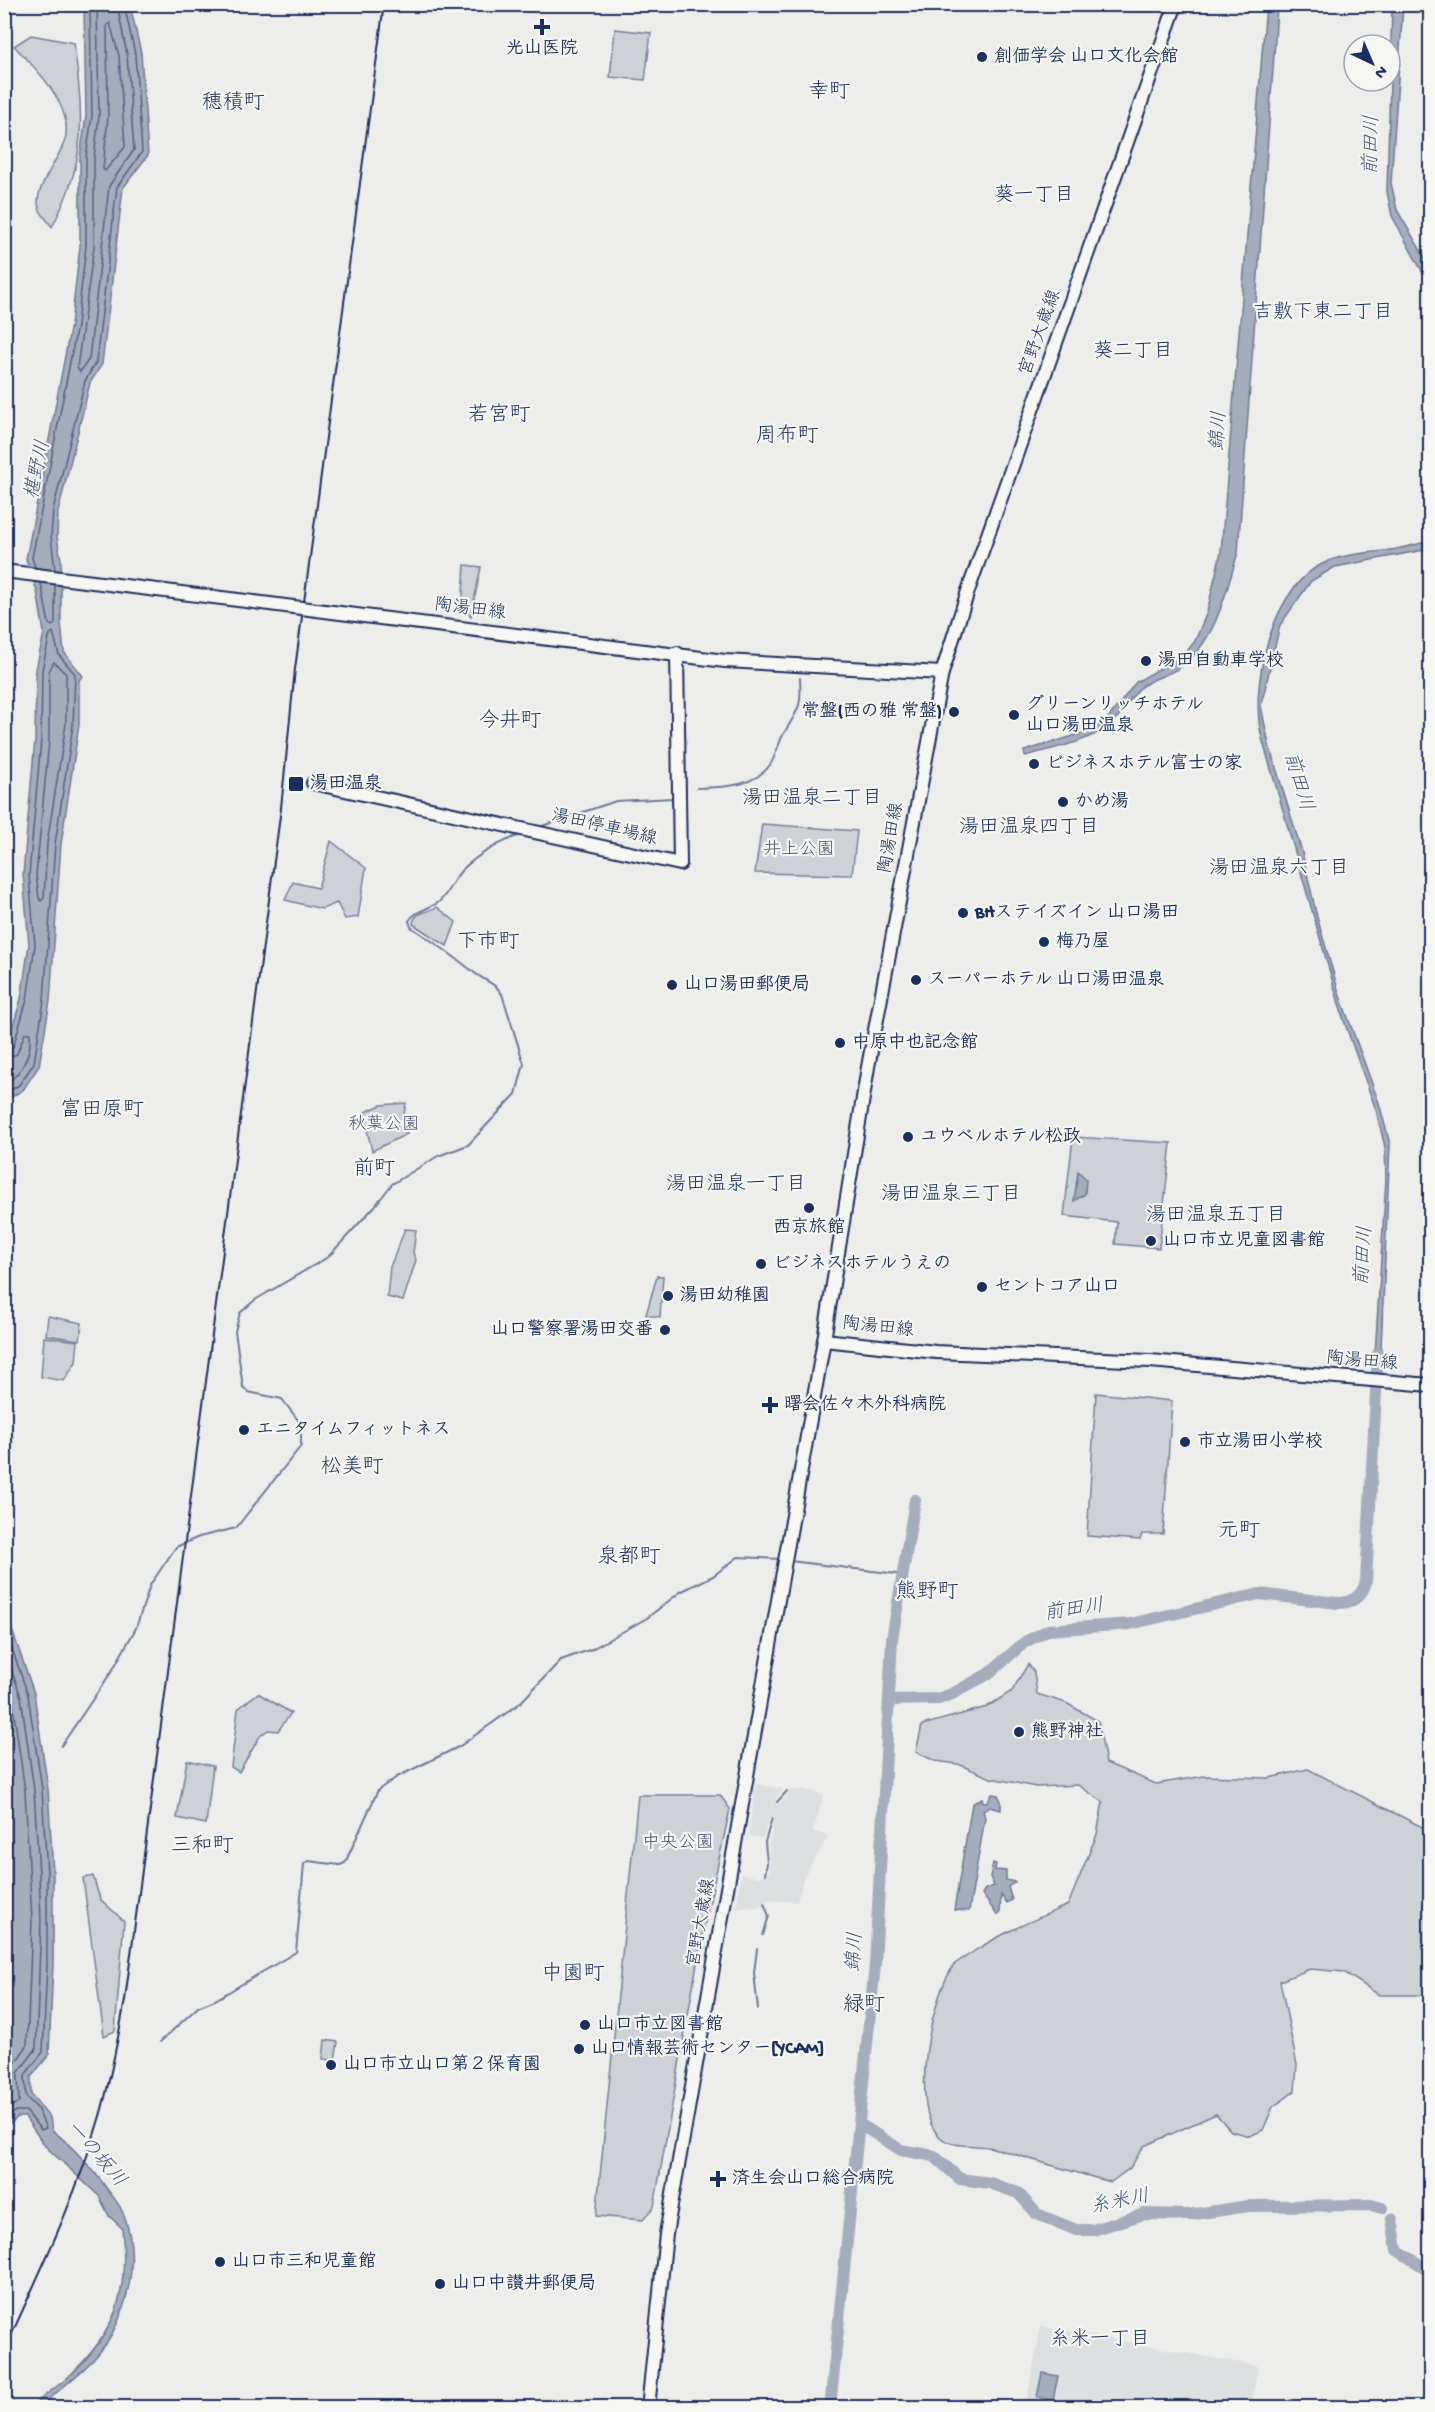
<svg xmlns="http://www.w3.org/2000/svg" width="1435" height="2412" viewBox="0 0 1435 2412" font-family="'Gochi Hand','Klee One',sans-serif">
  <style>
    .built { fill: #dde0e1 }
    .green { fill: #ced2d7; stroke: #74809a; stroke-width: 1.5 }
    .water { fill: #a5acbc; stroke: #6e7a96; stroke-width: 1.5 }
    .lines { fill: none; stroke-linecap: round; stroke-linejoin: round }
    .shore { stroke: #526184; stroke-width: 1.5 }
    .stream { stroke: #6e7a96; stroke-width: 2 }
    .river { stroke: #a5acbc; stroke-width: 12 }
    .major-casing { stroke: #1b2f5e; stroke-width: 16 }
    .major { stroke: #f6f6f2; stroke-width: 12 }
    .rail { stroke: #1b2f5e; stroke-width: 2 }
    .major-bridge-casing { stroke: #1b2f5e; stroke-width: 16; stroke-linecap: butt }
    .major-bridge { stroke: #f6f6f2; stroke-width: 12 }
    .poi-dot { fill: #1b2f5e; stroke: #f6f6f2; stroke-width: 2 }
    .labels { text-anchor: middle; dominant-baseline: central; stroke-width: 4.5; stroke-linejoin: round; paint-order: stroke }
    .poi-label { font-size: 18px; font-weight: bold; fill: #1b2f5e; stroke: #f6f6f2; text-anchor: start }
    .street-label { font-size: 18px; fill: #1b2f5e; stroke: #f6f6f2 }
    .park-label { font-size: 18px; fill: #48587c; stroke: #f6f6f2 }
    .water-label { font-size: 20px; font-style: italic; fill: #44547a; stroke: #f6f6f2 }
    .neighbourhood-label { font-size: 20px; fill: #1b2f5e; stroke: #f6f6f2 }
    .quarter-label { font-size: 21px; fill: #1b2f5e; stroke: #f6f6f2 }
  </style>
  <rect width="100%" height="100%" fill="#edeeec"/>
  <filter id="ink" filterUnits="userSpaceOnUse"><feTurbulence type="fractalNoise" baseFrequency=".0167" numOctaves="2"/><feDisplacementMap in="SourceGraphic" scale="12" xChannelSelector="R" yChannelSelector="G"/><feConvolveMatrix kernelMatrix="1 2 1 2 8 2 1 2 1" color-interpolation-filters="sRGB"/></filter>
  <g filter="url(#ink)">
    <g class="built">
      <polygon points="756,1784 784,1789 775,1800 780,1803 790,1791 804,1789 824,1795 813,1831 829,1836 804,1876 797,1902 768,1900 762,1903 763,1907 736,1908 741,1874 759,1877 770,1870 769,1845 774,1819 769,1817 763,1838 748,1836"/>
      <polygon points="1041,2326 1258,2366 1251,2407 1025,2408"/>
    </g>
    <g class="green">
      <polygon points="615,29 651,33 645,80 610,77"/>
      <path d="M31,35L74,43C83,116 88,160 52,227C48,221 41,214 39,208C32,191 60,158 65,140C74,106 35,67 14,46Z"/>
      <polygon points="465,565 481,567 471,616 462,607"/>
      <polygon points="762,824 857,831 852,875 755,873"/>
      <polygon points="331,841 366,868 358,917 345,919 337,903 322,909 285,900 293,882 318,888"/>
      <path d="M437,907L456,922L447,946L413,924C414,911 428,913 437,907Z"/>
      <polygon points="406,1103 402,1127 407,1134 372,1151 363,1113 381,1105"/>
      <polygon points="1073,1137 1171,1143 1159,1248 1115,1244 1117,1222 1064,1216"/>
      <polygon points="405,1229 416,1230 413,1253 416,1260 403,1301 387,1297 390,1267"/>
      <polygon points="657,1276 663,1276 660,1317 646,1315"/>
      <polygon points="48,1316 82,1323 80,1340 46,1335"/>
      <polygon points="44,1337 78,1341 76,1362 64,1381 41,1377"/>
      <polygon points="1096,1393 1172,1401 1163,1534 1142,1534 1140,1540 1087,1536"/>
      <path d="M1028,1664L1034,1672L1037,1694L1066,1703L1098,1721L1106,1763L1156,1784L1205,1776L1269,1778L1308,1769L1430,1831V1995H1379L1344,1972L1310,1969L1280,1981L1297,2065L1295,2091L1273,2107L1263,2130L1250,2136L1231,2131L1216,2114L1144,2146L1130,2168L1111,2182C1071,2172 1032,2159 993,2148C978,2144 956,2148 944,2140C906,2117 931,1993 955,1964C959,1960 966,1957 970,1954C1001,1933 1034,1920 1068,1905L1097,1834L1103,1802L1078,1785L1036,1787L991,1778L958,1764L935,1761L916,1752L922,1725L987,1707L1012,1691Z"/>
      <polygon points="258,1693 291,1713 278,1731 268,1730 260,1736 239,1772 231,1767 238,1709"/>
      <polygon points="187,1760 213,1766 206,1824 177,1818"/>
      <polygon points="638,1795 720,1795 730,1809 701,1941 654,2207 643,2220 596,2216"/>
      <polygon points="93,1876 100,1899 124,1921 115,2031 104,2036 83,1878"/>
      <polygon points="325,2040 338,2042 335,2060 323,2059"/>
    </g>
    <g class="water">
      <polygon points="84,5 130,5 141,53 148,155 123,188 102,364 90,383 58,512 57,537 61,560 61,623 64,652 83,676 79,680 79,725 61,844 50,1001 39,1066 23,1090 5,1101 5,1052 21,999 29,944 23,874 35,740 36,669 44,633 37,591 26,559 71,325 80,246 80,157 86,116"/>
      <path d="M1266,5H1277L1275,41L1238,552C1226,592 1216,643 1179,668C1166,677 1152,677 1139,689C1131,697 1125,709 1117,718C1093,743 1056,747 1025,756L1024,751L1093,730L1109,717L1136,682L1184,655L1195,641L1207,612L1221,552Z"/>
      <polygon points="1392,5 1403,5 1391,183 1397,210 1430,266 1430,286 1392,216 1387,192"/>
      <path d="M1430,541L1429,549L1335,567L1311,581L1280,625L1261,706L1269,745L1302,852L1317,917L1340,996L1379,1103L1390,1144L1380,1371L1374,1370L1386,1179L1385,1147L1376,1110L1344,1021L1262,738C1249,689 1270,597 1315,568C1338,553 1365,554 1390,550C1404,548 1417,544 1430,541Z"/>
      <polygon points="1078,1171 1086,1179 1085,1194 1074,1201"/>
      <path d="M4,1607L34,1693L48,1789L53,1873V1964L49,2055L31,2077V2095C39,2102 43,2112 50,2117L52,2131C64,2137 96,2173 105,2186C111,2195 119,2203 123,2213C142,2260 127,2322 94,2359C77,2377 57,2391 39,2408L32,2407C42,2396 56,2388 67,2378C116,2333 129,2294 122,2228L109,2216L99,2196L45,2146L25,2117H18L5,2128Z"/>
      <polygon points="992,1794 998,1795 1001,1801 1001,1810 989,1807 983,1810 985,1818 969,1911 954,1910 972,1804 982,1798 983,1802 987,1802"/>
      <polygon points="993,1863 996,1864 995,1870 1006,1871 1006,1880 1015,1882 1008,1887 1012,1900 1007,1903 1001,1895 1000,1913 997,1915 982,1894 985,1889 994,1886 990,1877"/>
      <polygon points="1042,2373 1058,2376 1053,2400 1037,2397"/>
    </g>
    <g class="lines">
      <g class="shore">
        <polyline points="97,4 99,116 94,158 94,246 77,368 80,372 89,359 109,186 134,150 127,55 117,4"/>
        <polygon points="110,23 119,56 125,147 105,171 103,169 108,116 107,25"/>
        <polyline points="35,567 32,558 77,326 86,246 86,157 92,116 90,4"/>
        <polyline points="55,570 51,537 53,510 85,381 96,362 117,187 142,152 135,54 124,4"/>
        <polyline points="41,583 49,624 52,626 55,624 55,585"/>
        <polygon points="54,662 66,674 66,724 47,843 44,898 41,901 39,898 36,875 49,741 49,671"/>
        <polyline points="4,1052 13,1047 27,1000 35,945 29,875 41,740 42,670 50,634 53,632 59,655 75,674 73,725 55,844 44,1000 34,1063 19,1085 4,1094"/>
        <path d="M4,1059L17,1054L25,1033H30C32,1054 22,1074 4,1085"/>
        <polyline points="4,1625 28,1695 42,1789 47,1874 47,1964 43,2052 25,2075 26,2097 37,2108 46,2128 41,2130 26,2111 16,2111 4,2119"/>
        <polyline points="4,1648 21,1697 34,1790 39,1874 41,1921 36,2049 18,2073 19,2102 4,2110"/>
        <polyline points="4,1676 12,1699 25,1791 32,1921 27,2046 10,2070 9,2095 4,2099"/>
      </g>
      <g class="stream">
        <path d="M697,788C722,787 753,788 770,765C776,756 778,744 783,735C798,709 802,709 800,678"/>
        <polyline points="536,828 616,801 674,798"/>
        <polyline points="790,1561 897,1574 906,1566"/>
        <path d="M61,1746L112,1671L136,1628L150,1585L176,1547L199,1537L236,1528L301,1446V1424L282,1399L248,1392L243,1387L235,1331L240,1313L255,1300L328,1257L375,1206L392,1184L438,1156L468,1145L516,1094L524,1064L502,994C496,984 486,981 476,974C455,957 434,942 411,927L409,921C415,910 431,909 440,901C449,892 453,879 462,870C478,854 502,841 523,834"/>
        <polyline points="777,1802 787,1791"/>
        <polyline points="765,1874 767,1863 765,1842 772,1818"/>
        <polyline points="763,1935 769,1916 764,1903"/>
        <polyline points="757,1949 754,1973 758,2009"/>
        <polyline points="160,2042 198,2007 217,1999 296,1952 304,1864 308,1861 340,1865 345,1863 378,1790 397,1777 460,1746 519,1704 561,1660 592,1649 647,1618 680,1592 713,1576 738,1557 781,1559"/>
      </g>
      <g class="river">
        <path d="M889,1700L938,1699L952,1694L988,1674L1025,1642L1048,1630L1130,1624L1259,1594L1338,1603C1353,1603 1362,1596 1366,1582L1378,1354"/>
        <polyline points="861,2125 901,2150 934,2156 960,2179 990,2183 1018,2193 1037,2214 1076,2230 1093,2230 1144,2214 1189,2215 1248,2206 1371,2205 1382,2208"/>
        <polyline points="1392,2219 1397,2250 1430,2271"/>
        <polyline points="830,2408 875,1965 892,1639 915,1500"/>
      </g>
      <g class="major-casing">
        <g id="major">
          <polyline points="4,571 254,602"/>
          <polyline points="356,615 725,661 942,673"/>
          <polyline points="313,783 680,864 677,653"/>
          <polyline points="824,1340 936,1352 1150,1361 1430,1385"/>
          <polyline points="648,2408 666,2234 824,1340 868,1067 942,673 968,591 1176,4"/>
        </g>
      </g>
      <use href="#major" class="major"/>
      <path class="rail" d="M4,2351C39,2274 76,2198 100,2116C111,2078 118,2039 125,2000L281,808L295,669L384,4"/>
      <g class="major-bridge-casing">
        <polyline id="major-bridge" points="254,602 356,615"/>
      </g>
      <use href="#major-bridge" class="major-bridge"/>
    </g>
  </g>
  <g class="poi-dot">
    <path d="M539 18h6v6h6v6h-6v6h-6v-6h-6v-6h6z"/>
    <circle cx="982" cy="57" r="6"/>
    <circle cx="1146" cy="661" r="6"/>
    <circle cx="954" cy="712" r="6"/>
    <circle cx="1014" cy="715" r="6"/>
    <circle cx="1034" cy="764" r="6"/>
    <rect x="288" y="776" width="16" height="16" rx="3"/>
    <circle cx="1063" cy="802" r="6"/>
    <circle cx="963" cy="913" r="6"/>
    <circle cx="1044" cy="942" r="6"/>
    <circle cx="916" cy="980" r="6"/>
    <circle cx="672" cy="985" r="6"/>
    <circle cx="840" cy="1043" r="6"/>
    <circle cx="908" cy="1137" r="6"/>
    <circle cx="809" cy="1208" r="6"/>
    <circle cx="1151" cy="1241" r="6"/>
    <circle cx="761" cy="1264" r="6"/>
    <circle cx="982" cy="1287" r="6"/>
    <circle cx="668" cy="1296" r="6"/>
    <circle cx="665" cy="1330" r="6"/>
    <path d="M767 1396h6v6h6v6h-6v6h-6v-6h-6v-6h6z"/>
    <circle cx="244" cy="1430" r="6"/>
    <circle cx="1185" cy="1442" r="6"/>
    <circle cx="1019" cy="1732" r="6"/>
    <circle cx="585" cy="2025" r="6"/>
    <circle cx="579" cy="2049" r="6"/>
    <circle cx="331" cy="2065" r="6"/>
    <path d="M715 2170h6v6h6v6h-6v6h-6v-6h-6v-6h6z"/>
    <circle cx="220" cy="2262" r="6"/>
    <circle cx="440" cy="2284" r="6"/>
  </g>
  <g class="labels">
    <g class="poi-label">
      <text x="542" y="49" text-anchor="middle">光山医院</text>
      <text x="994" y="57">創価学会 山口文化会館</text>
      <text x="1158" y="661">湯田自動車学校</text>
      <text x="1026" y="705">グリーンリッチホテル<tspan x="1026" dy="21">山口湯田温泉</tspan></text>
      <text x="942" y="712" text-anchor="end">常盤(西の雅 常盤)</text>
      <text x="1046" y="764">ビジネスホテル富士の家</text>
      <text x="310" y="784">湯田温泉</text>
      <text x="1075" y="802">かめ湯</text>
      <text x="975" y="913">BHステイズイン 山口湯田</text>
      <text x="1056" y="942">梅乃屋</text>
      <text x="928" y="980">スーパーホテル 山口湯田温泉</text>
      <text x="684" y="985">山口湯田郵便局</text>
      <text x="852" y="1043">中原中也記念館</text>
      <text x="920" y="1137">ユウベルホテル松政</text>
      <text x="809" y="1228" text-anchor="middle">西京旅館</text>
      <text x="1163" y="1241">山口市立児童図書館</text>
      <text x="773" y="1264">ビジネスホテルうえの</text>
      <text x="994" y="1287">セントコア山口</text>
      <text x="680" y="1296">湯田幼稚園</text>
      <text x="653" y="1330" text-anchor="end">山口警察署湯田交番</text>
      <text x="784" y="1405">曙会佐々木外科病院</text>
      <text x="256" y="1430">エニタイムフィットネス</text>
      <text x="1197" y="1442">市立湯田小学校</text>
      <text x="1031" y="1732">熊野神社</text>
      <text x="597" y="2025">山口市立図書館</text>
      <text x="591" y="2049">山口情報芸術センター[YCAM]</text>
      <text x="343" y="2065">山口市立山口第２保育園</text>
      <text x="732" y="2179">済生会山口総合病院</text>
      <text x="232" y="2262">山口市三和児童館</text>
      <text x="452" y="2284">山口中讃井郵便局</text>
    </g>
    <g class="street-label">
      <text transform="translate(1041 333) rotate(-70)">宮野大歳線</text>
      <text transform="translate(470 610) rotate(7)">陶湯田線</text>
      <text transform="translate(604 828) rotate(13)">湯田停車場線</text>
      <text transform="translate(892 838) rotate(-80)">陶湯田線</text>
      <text transform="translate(878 1328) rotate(6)">陶湯田線</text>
      <text transform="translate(1362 1362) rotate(5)">陶湯田線</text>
      <text transform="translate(702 1923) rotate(-80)">宮野大歳線</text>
    </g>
    <g class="park-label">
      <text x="799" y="850">井上公園</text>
      <text x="384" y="1125">秋葉公園</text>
      <text x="678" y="1843">中央公園</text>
    </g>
    <g class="water-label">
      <text transform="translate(1373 145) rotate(-88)">前田川</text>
      <text transform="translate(1220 431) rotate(-86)">錦川</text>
      <text transform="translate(39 470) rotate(-78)">椹野川</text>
      <text transform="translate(1297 782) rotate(74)">前田川</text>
      <text transform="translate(1365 1256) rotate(-86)">前田川</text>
      <text transform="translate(1074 1611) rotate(-8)">前田川</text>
      <text transform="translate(856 1952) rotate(-86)">錦川</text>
      <text transform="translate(95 2155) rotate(49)">一の坂川</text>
      <text transform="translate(1120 2203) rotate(-11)">糸米川</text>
    </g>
    <g class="neighbourhood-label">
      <text x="1034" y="196">葵一丁目</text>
      <text x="1323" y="313">吉敷下東二丁目</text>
      <text x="1133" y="352">葵二丁目</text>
      <text x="812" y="799">湯田温泉二丁目</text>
      <text x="1029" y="828">湯田温泉四丁目</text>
      <text x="1279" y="869">湯田温泉六丁目</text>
      <text x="736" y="1185">湯田温泉一丁目</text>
      <text x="951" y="1195">湯田温泉三丁目</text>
      <text x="1216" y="1216">湯田温泉五丁目</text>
      <text x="1100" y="2340">糸米一丁目</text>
    </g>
    <g class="quarter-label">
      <text x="829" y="93">幸町</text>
      <text x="233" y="104">穂積町</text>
      <text x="499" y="416">若宮町</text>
      <text x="787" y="437">周布町</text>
      <text x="510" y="722">今井町</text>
      <text x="488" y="943">下市町</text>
      <text x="102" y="1111">富田原町</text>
      <text x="374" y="1170">前町</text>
      <text x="352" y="1468">松美町</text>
      <text x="1239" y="1532">元町</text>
      <text x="629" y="1558">泉都町</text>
      <text x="927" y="1593">熊野町</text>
      <text x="202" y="1847">三和町</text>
      <text x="573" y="1975">中園町</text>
      <text x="864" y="2006">緑町</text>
    </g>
  </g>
  <rect width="1435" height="2412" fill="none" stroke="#f6f6f2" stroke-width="24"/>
  <rect x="12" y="12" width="1411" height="2388" fill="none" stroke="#1b2f5e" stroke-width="2" filter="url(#ink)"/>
  <g transform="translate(1372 63) rotate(136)"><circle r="28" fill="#f6f6f2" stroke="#9ea6b7" stroke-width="1.5"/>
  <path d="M0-4.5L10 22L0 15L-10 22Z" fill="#1b2f5e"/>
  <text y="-9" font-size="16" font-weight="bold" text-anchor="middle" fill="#1b2f5e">N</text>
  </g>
</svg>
